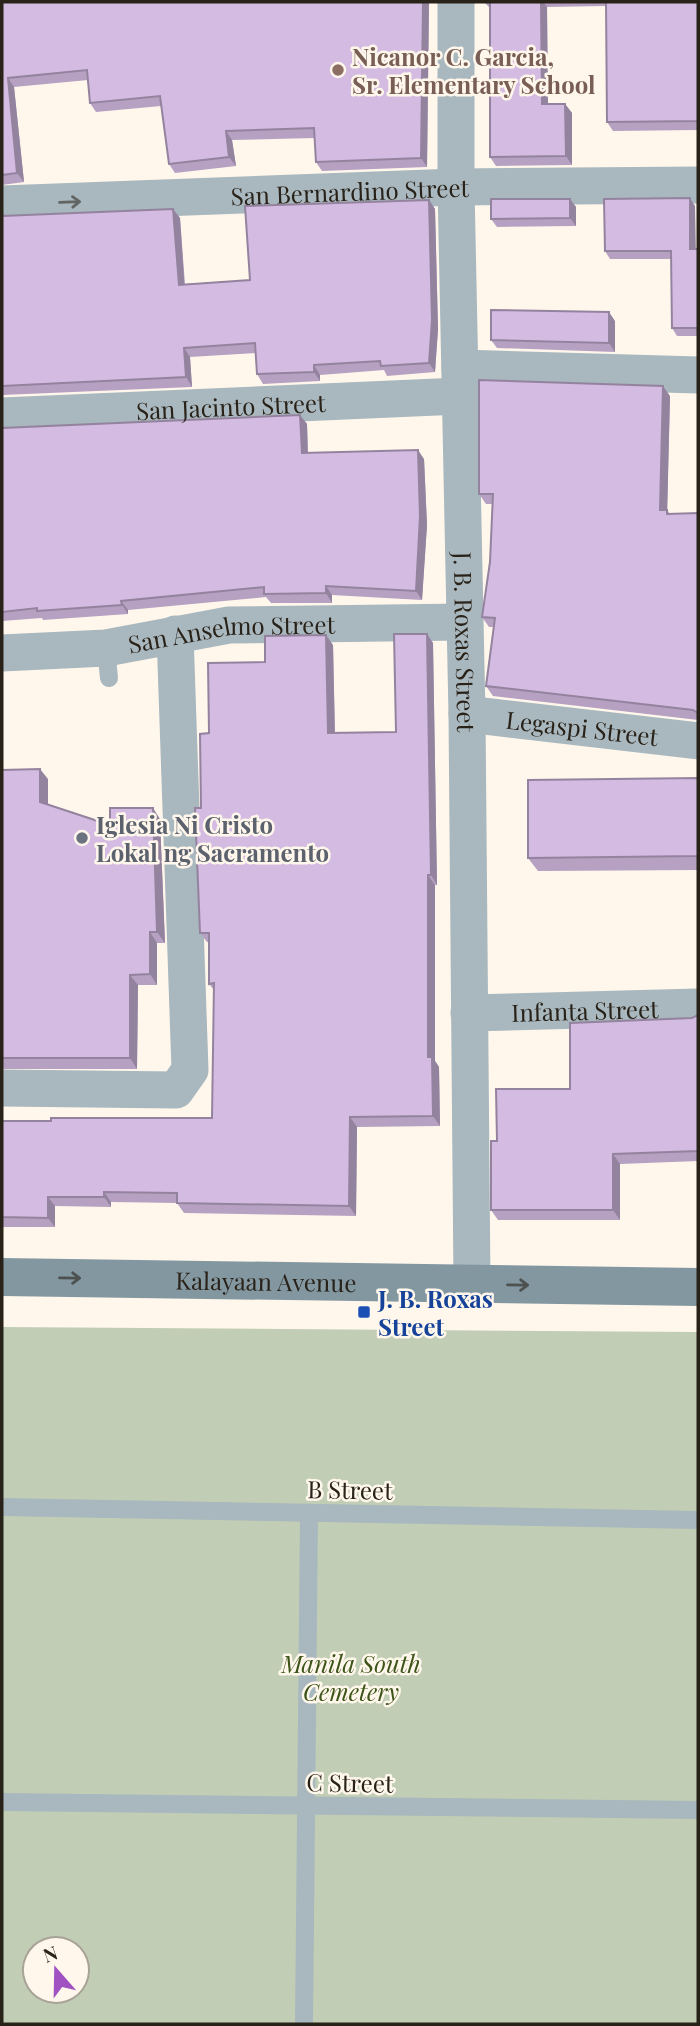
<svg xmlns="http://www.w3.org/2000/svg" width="700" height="2026" viewBox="0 0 700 2026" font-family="'Playfair Display',serif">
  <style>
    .green { fill: #c1ceb5; fill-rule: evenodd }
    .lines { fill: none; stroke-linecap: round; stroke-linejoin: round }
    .lane { stroke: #a9b7be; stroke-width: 18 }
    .street { stroke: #a9b7be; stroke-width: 37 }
    .secondary { stroke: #8397a1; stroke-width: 38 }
    .wall { fill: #b6a1c2 }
    .shaded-wall { fill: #94839e }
    .building { fill: #d4bbe2; stroke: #94839e; stroke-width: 2 }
    .oneway { stroke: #636563 }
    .oneway2 { stroke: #4d514f }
    .education-dot { fill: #8d6e63; stroke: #fff7ec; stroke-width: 2.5 }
    .worship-dot { fill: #6b7280; stroke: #fff7ec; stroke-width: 2.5 }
    .transit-dot { fill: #1a4fb4; stroke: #fff7ec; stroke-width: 2.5 }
    .labels { text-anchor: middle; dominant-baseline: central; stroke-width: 5; stroke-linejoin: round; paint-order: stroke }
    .education-label { font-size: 24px; font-weight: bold; fill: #785e54; stroke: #fff7ec; text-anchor: start }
    .street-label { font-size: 24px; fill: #292218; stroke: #fff7ec }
    .worship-label { font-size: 24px; font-weight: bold; fill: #5b616d; stroke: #fff7ec; text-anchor: start }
    .transit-label { font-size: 24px; font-weight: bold; fill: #164399; stroke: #fff7ec; text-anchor: start }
    .park-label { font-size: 24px; font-style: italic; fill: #3c5418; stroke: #fff7ec }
  </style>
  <rect width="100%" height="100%" fill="#fff7ec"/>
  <path class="green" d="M2,1327L698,1332V2024H2ZM35,1949H77V1991H35Z"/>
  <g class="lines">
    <g class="lane">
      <polyline points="106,648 109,678"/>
      <polyline points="2,1507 698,1520"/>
      <polyline points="2,1802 698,1810"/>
      <polyline points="304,2024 309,1513"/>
    </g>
    <g class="street">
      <path id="s1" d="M456,2V187L467,714L472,1284"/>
      <path id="s2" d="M2,204L456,187L698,185"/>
      <polyline points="460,368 698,375"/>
      <path id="s3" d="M2,416L460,396"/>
      <path id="s4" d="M2,653L106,648L229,625L463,622"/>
      <path id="s5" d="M467,714L698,741"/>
      <path id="s6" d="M469,1013L698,1007"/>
      <polyline points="2,1088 176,1090 190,1070 175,634"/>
    </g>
    <path class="secondary" id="s7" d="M2,1277L698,1287"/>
  </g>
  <g class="wall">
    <polygon points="2,2 429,2 427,167 322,171 316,162 315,138 232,140 236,166 175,173 169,164 161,106 96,112 90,103 88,80 14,87 24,182 2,185"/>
    <polygon points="484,2 698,2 698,130 613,131 607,122 606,6 547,7 548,104 565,104 572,113 572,165 496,166 490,157 490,8"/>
    <polygon points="570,199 576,207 576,226 497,227 491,219"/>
    <polygon points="429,200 435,209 438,329 435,372 387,376 384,370 320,375 320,381 263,384 257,374 256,353 190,357 192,387 2,395 2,216 173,209 180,218 185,284 250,280"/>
    <polygon points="695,206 695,249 698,249 698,336 677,336 672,328 671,259 610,259 605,251"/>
    <polygon points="615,321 615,352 497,348 491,340"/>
    <polygon points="670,396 667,510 670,514 698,513 698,720 493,696 486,686 494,627 489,627 482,617 490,562 493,504 486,504 479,494"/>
    <polygon points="300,415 307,424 308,453 424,459 427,525 422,600 332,595 332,603 271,603 266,597 128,610 128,614 43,620 42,618 2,621 2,428"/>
    <polygon points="427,634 433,643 437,885 435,885 435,1061 439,1067 440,1126 357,1127 356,1216 184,1213 177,1203 111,1202 111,1207 55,1206 55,1227 2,1227 2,1121 212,1118 214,990 209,984 209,942 207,942 200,933 201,808 209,733 265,662 333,645 335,733 396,732"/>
    <polygon points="2,770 48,779 48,804 110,825 160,819 165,943 157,943 157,985 138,985 137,1069 2,1069"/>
    <polygon points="698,778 698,870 538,871 528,858"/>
    <polygon points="698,1015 698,1161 620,1164 620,1220 498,1220 491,1210 497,1141 570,1089 692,1018"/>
  </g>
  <g class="shaded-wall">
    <polygon points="423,2 429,2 427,167 421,158"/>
    <polygon points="541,2 543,2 547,7 548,113 542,104"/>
    <polygon points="8,78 14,87 24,182 17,173"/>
    <polygon points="565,104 572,113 572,165 566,156"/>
    <polygon points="226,131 232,140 236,166 229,157"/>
    <polygon points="690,198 695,206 696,257 690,249"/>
    <polygon points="570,199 576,207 576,226 570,218"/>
    <polygon points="429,200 435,209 438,329 435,372 429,363"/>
    <polygon points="173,209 180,218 185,294 179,285"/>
    <polygon points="609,312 615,321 615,352 609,343"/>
    <polygon points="184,348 190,357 192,387 186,377"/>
    <polygon points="314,365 320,375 320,381 314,372"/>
    <polygon points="663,386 670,396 667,520 660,510"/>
    <polygon points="300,415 307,424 308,462 302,453"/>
    <polygon points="418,450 424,459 427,525 422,600 416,591"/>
    <polygon points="326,586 332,595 332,603 326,593"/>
    <polygon points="121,601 128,610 128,614 122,605"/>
    <polygon points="427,634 433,643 437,885 431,875"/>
    <polygon points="326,635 333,645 335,743 328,733"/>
    <polygon points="40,769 48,779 48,812 40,802"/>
    <polygon points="153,808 160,819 165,943 157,932"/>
    <polygon points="428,875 435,885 435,1061 439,1067 440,1126 433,1116 428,1057"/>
    <polygon points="150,932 157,943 157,985 150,974"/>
    <polygon points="130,975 138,985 137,1069 130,1058"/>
    <polygon points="350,1117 357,1127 356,1216 349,1206"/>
    <polygon points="613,1154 620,1164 620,1220 613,1210"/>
    <polygon points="104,1192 111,1202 111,1207 104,1197"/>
    <polygon points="48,1197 55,1206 55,1227 48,1218"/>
  </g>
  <g class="building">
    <polygon points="2,2 423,2 421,158 316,162 314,128 226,131 229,157 169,164 160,96 90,103 87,70 8,78 17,173 2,175"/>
    <polygon points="490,2 541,2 542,104 565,104 566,156 490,157"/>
    <polygon points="606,2 698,2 698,121 607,122"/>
    <polygon points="690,198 690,249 698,249 698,328 672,328 671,251 605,251 604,199"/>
    <polygon points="491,199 570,199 570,218 491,219"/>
    <polygon points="429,200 432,320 429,363 381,366 380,361 314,365 314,372 257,374 255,343 184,348 186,377 2,386 2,216 173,209 179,285 250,280 245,206"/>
    <polygon points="491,310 609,312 609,343 491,340"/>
    <polygon points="479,380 663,386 660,510 667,510 667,514 698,513 698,713 693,710 486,686 495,618 482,617 490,562 493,494 479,494"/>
    <polygon points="300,415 302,453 418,450 420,516 416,591 326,586 326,593 264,594 264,587 121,601 122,605 37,611 37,608 2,612 2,428"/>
    <polygon points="394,634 427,634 431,875 428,875 428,1057 432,1057 433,1116 350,1117 349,1206 177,1203 177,1193 104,1192 104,1197 48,1197 48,1218 2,1217 2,1121 51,1121 51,1118 212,1118 214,983 209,984 209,933 200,933 195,808 201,808 200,734 209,733 208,663 265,662 265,636 326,635 328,733 396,732"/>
    <polygon points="40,769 40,802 110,825 110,808 153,808 157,932 150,932 150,974 130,975 130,1058 2,1058 2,770"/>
    <polygon points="698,778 698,856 528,858 528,780"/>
    <polygon points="698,1015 698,1151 613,1154 613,1210 491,1210 491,1141 497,1141 496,1089 570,1089 570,1023 692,1018"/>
  </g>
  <defs><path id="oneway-shaft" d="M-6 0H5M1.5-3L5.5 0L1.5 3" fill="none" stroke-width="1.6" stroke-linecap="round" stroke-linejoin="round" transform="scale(1.75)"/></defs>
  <use class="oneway" href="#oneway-shaft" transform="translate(70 202) rotate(-2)"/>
  <g class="oneway2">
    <use href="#oneway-shaft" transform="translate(70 1278) rotate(1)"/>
    <use href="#oneway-shaft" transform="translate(518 1285) rotate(1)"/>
  </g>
  <circle class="education-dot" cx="338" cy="70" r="7"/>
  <circle class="worship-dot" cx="82" cy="838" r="7"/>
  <rect class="transit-dot" x="357" y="1305" width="14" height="14" rx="3.5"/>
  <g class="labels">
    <g class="education-label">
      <text x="352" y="56">Nicanor C. Garcia,<tspan x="352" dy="28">Sr. Elementary School</tspan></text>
    </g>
    <g class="street-label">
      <text stroke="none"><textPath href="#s2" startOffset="348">San Bernardino Street</textPath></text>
      <text stroke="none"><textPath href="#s3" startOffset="229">San Jacinto Street</textPath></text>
      <text stroke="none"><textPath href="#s4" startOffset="231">San Anselmo Street</textPath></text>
      <text stroke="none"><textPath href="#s1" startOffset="640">J. B. Roxas Street</textPath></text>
      <text stroke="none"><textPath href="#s5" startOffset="116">Legaspi Street</textPath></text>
      <text stroke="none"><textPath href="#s6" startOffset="116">Infanta Street</textPath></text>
      <text stroke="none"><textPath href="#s7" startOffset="264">Kalayaan Avenue</textPath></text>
      <text transform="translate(350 1489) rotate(1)">B Street</text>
      <text transform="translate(350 1782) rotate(1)">C Street</text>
    </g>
    <g class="worship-label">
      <text x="96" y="824">Iglesia Ni Cristo<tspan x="96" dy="28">Lokal ng Sacramento</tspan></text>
    </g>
    <g class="transit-label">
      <text x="378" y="1298">J. B. Roxas<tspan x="378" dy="28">Street</tspan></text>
    </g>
    <g class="park-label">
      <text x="351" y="1663">Manila South<tspan x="351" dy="28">Cemetery</tspan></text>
    </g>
  </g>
  <rect width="700" height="2026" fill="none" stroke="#292218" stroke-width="7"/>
  <g transform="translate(56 1970) rotate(340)"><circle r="33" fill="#fff7ec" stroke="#a9a297" stroke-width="2"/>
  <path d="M0-5L12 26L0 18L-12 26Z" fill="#a052c3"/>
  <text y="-10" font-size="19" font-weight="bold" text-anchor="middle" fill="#292218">N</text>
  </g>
</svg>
